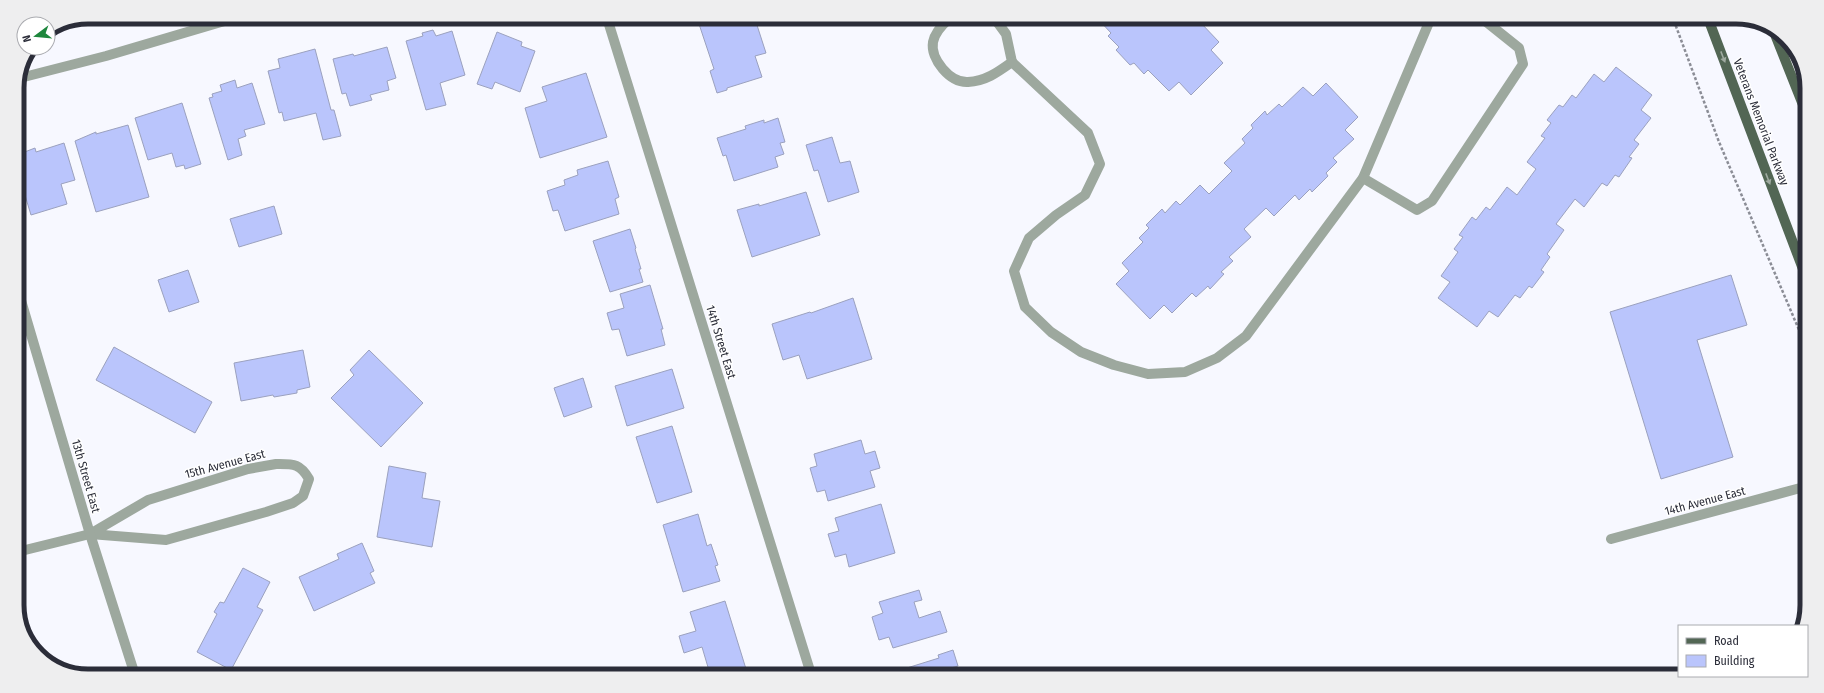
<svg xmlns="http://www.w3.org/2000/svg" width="1824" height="693" viewBox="0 0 1824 693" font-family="'Fira Sans Condensed',sans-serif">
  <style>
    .building { fill: #bac5fc; stroke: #9ba1be }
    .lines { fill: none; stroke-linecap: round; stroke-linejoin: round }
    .path { stroke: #8b8d96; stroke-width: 2.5; stroke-dasharray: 3 2; stroke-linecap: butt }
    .service { stroke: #9da89e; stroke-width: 10 }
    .minor { stroke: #9da89e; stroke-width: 10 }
    .tertiary { stroke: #9da89e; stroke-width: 10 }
    .primary { stroke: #526654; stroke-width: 10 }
    .oneway { fill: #a0aba1 }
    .labels { text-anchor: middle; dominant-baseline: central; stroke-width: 3; stroke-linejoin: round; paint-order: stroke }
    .street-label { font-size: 12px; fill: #2b2d39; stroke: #fff }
    .rim { fill: none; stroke: #2b2d39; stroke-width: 5 }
  </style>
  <rect width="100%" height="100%" fill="#f7f8ff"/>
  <g class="building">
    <polygon points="697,18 755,19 766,53 755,56 762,77 727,88 727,90 717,93 710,71 714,69"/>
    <polygon points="1098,19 1202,20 1200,22 1219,42 1211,50 1223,63 1191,95 1179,82 1169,91 1148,70 1144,74 1134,63 1130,65 1116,50 1119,47 1108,36 1111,33"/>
    <polygon points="433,30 436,36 452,31 465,75 440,83 446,105 426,110 406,41 423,36 422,33"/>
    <polygon points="497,32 522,42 521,46 535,51 520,92 495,82 492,89 477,84"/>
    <polygon points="387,47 396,78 387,81 389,90 370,95 372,100 350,106 346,93 342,94 333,59 353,54 354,56"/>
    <polygon points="315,49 331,110 334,110 341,136 323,140 316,113 284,121 282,112 279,113 268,71 280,68 278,59"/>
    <polygon points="1616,67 1652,95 1641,110 1651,118 1634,140 1639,144 1629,157 1632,158 1619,177 1615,175 1607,186 1602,183 1584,207 1575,199 1556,224 1564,230 1547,254 1550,257 1541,270 1544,272 1532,288 1529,286 1520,298 1515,295 1498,317 1489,311 1477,327 1438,298 1450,282 1441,276 1458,252 1454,249 1463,237 1459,235 1472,217 1476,220 1486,207 1490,210 1507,187 1517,195 1536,169 1527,162 1545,138 1541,136 1551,123 1547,120 1559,105 1563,107 1572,95 1576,98 1594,74 1604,82"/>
    <polygon points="586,73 607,137 540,158 525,108 547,101 542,87"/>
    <polygon points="235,80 237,88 252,83 265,124 244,130 246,136 238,139 242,155 228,160 209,98 213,97 212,94 222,91 220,85"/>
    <polygon points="1326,83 1358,117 1345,130 1354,139 1333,158 1337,162 1326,173 1328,176 1312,192 1310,189 1299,200 1295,195 1274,216 1266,208 1244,229 1251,237 1229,257 1233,261 1221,272 1224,274 1210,289 1208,286 1196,297 1192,293 1172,313 1164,305 1150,319 1116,284 1129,271 1122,263 1143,242 1139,238 1149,228 1146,225 1162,209 1165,213 1176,201 1180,205 1200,185 1209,194 1232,171 1224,163 1245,143 1242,139 1253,128 1251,125 1265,111 1267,115 1279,104 1282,107 1303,87 1313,96"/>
    <polygon points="182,103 201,164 185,169 184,165 176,167 172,153 148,160 135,118"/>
    <polygon points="778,118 785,142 780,143 784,154 775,157 778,167 734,181 726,155 723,156 717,138 746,129 745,126 764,120 764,123"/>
    <polygon points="128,125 149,197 96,212 75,141 96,132 96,134"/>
    <polygon points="832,137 840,163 850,161 859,192 828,202 818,170 814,171 806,145"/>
    <polygon points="64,143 75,180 61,184 67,204 31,215 17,169 17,158 23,157 22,153 35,148 36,152"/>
    <polygon points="608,161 619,197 615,199 619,214 565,231 558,210 553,211 547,191 565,185 564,180 578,175 577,170"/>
    <polygon points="806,192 820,235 752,257 737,210 759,204 759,206"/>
    <polygon points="274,206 282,234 239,247 230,219"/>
    <polygon points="630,229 636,248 635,249 641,269 639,269 643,282 610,292 593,241"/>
    <polygon points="188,270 199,302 169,312 158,280"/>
    <polygon points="1731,275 1747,325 1697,340 1733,457 1661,479 1610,312"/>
    <polygon points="650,285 663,329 661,329 665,345 627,356 619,329 612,330 607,313 624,308 620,294"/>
    <polygon points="853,298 872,359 807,379 799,355 783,360 772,324 810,312 811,313"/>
    <polygon points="114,347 212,402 195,433 96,380"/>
    <polygon points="303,350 310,387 297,390 297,393 274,397 273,395 241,401 234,363"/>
    <polygon points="369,350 423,403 381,447 331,398 354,375 350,370"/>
    <polygon points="672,369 684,408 627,426 615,386"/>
    <polygon points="583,378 592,407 564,417 554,388"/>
    <polygon points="672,426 692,492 657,503 636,437"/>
    <polygon points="861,440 865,454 875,451 880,468 870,471 875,487 828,501 825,490 817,492 810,468 817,466 814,454"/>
    <polygon points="389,466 426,473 422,498 440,501 432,547 377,537"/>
    <polygon points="881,504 895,553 849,567 846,554 835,557 828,534 839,531 835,518"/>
    <polygon points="698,514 707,546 711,544 718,565 715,566 720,581 683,592 663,525"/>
    <polygon points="362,543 374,571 370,573 375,583 314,611 299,577 339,559 337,554"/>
    <polygon points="243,568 270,582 257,607 263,610 231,670 197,652 217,614 214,612 220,602 224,603"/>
    <polygon points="919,590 922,600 914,602 919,618 940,611 947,632 893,648 889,637 879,640 872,617 883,613 879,602"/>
    <polygon points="725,601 746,669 732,674 710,674 702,647 684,653 679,636 696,631 690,612"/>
    <polygon points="35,640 51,662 32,648 30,643"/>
    <polygon points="953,650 958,666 944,670 945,674 895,674 894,672 939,658 938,655"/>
  </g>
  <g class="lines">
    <polyline class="path" points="1674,21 1719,142 1805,344"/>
    <g class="service">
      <path d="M949,19C942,25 935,32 933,42C930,59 950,83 968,82C986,81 998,72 1012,62L1006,34L995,19"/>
      <polyline points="1780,46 1793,48"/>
      <polyline points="1012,62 1088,133 1100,164 1085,195 1056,215 1029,238 1014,271 1025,307 1051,332 1081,352 1114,365 1148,374 1185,372 1217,358 1246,336 1363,178 1430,20"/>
      <polyline points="1363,178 1417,210 1432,201 1523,64 1519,48 1484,20"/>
    </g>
    <g class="minor">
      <polyline points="607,18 811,674"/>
      <polyline points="20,78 106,56 238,17"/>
      <path d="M276,464C293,464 300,463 309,479L303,496L293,503L266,512L166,540L90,534L148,500L248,469Z"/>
      <polyline points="1611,539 1804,487"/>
      <polyline points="17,552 90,534"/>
    </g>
    <polyline class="tertiary" points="17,287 90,534 134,672"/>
    <g class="primary">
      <polyline points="1709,21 1806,277"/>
      <polyline points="1774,32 1807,115"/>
    </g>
  </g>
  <defs><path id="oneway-solid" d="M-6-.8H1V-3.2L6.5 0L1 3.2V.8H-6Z"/></defs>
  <g class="oneway">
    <use href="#oneway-solid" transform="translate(1723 57) rotate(69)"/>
    <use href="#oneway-solid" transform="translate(1768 179) rotate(69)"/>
  </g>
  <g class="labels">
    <g class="street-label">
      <text transform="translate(1761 122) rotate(69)">Veterans Memorial Parkway</text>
      <text transform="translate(721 342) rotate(73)">14th Street East</text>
      <text transform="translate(225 464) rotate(-15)">15th Avenue East</text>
      <text transform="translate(86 476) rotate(74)">13th Street East</text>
      <text transform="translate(1705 501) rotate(-15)">14th Avenue East</text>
    </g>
  </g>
  <path d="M0 0H1824V693H0ZM88 24H1736A64 64 0 0 1 1800 88V605A64 64 0 0 1 1736 669H88A64 64 0 0 1 24 605V88A64 64 0 0 1 88 24Z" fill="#eeeeef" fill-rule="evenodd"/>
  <path class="rim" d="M88 24H1736A64 64 0 0 1 1800 88V605A64 64 0 0 1 1736 669H88A64 64 0 0 1 24 605V88A64 64 0 0 1 88 24Z"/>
  <rect x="1678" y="625" width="130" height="52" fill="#ffffff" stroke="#aaabb0"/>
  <rect x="1686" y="638" width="20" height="6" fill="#526654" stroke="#aaabb0"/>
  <text x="1714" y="645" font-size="12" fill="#2b2d39">Road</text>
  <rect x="1686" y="655" width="20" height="12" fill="#bac5fc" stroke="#aaabb0"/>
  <text x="1714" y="665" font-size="12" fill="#2b2d39">Building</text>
  <g transform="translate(36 36) rotate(254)"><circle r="19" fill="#ffffff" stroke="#aaabb0"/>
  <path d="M0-3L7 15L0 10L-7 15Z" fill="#1e873d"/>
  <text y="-6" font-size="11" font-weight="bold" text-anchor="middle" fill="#2b2d39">N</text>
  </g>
</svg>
